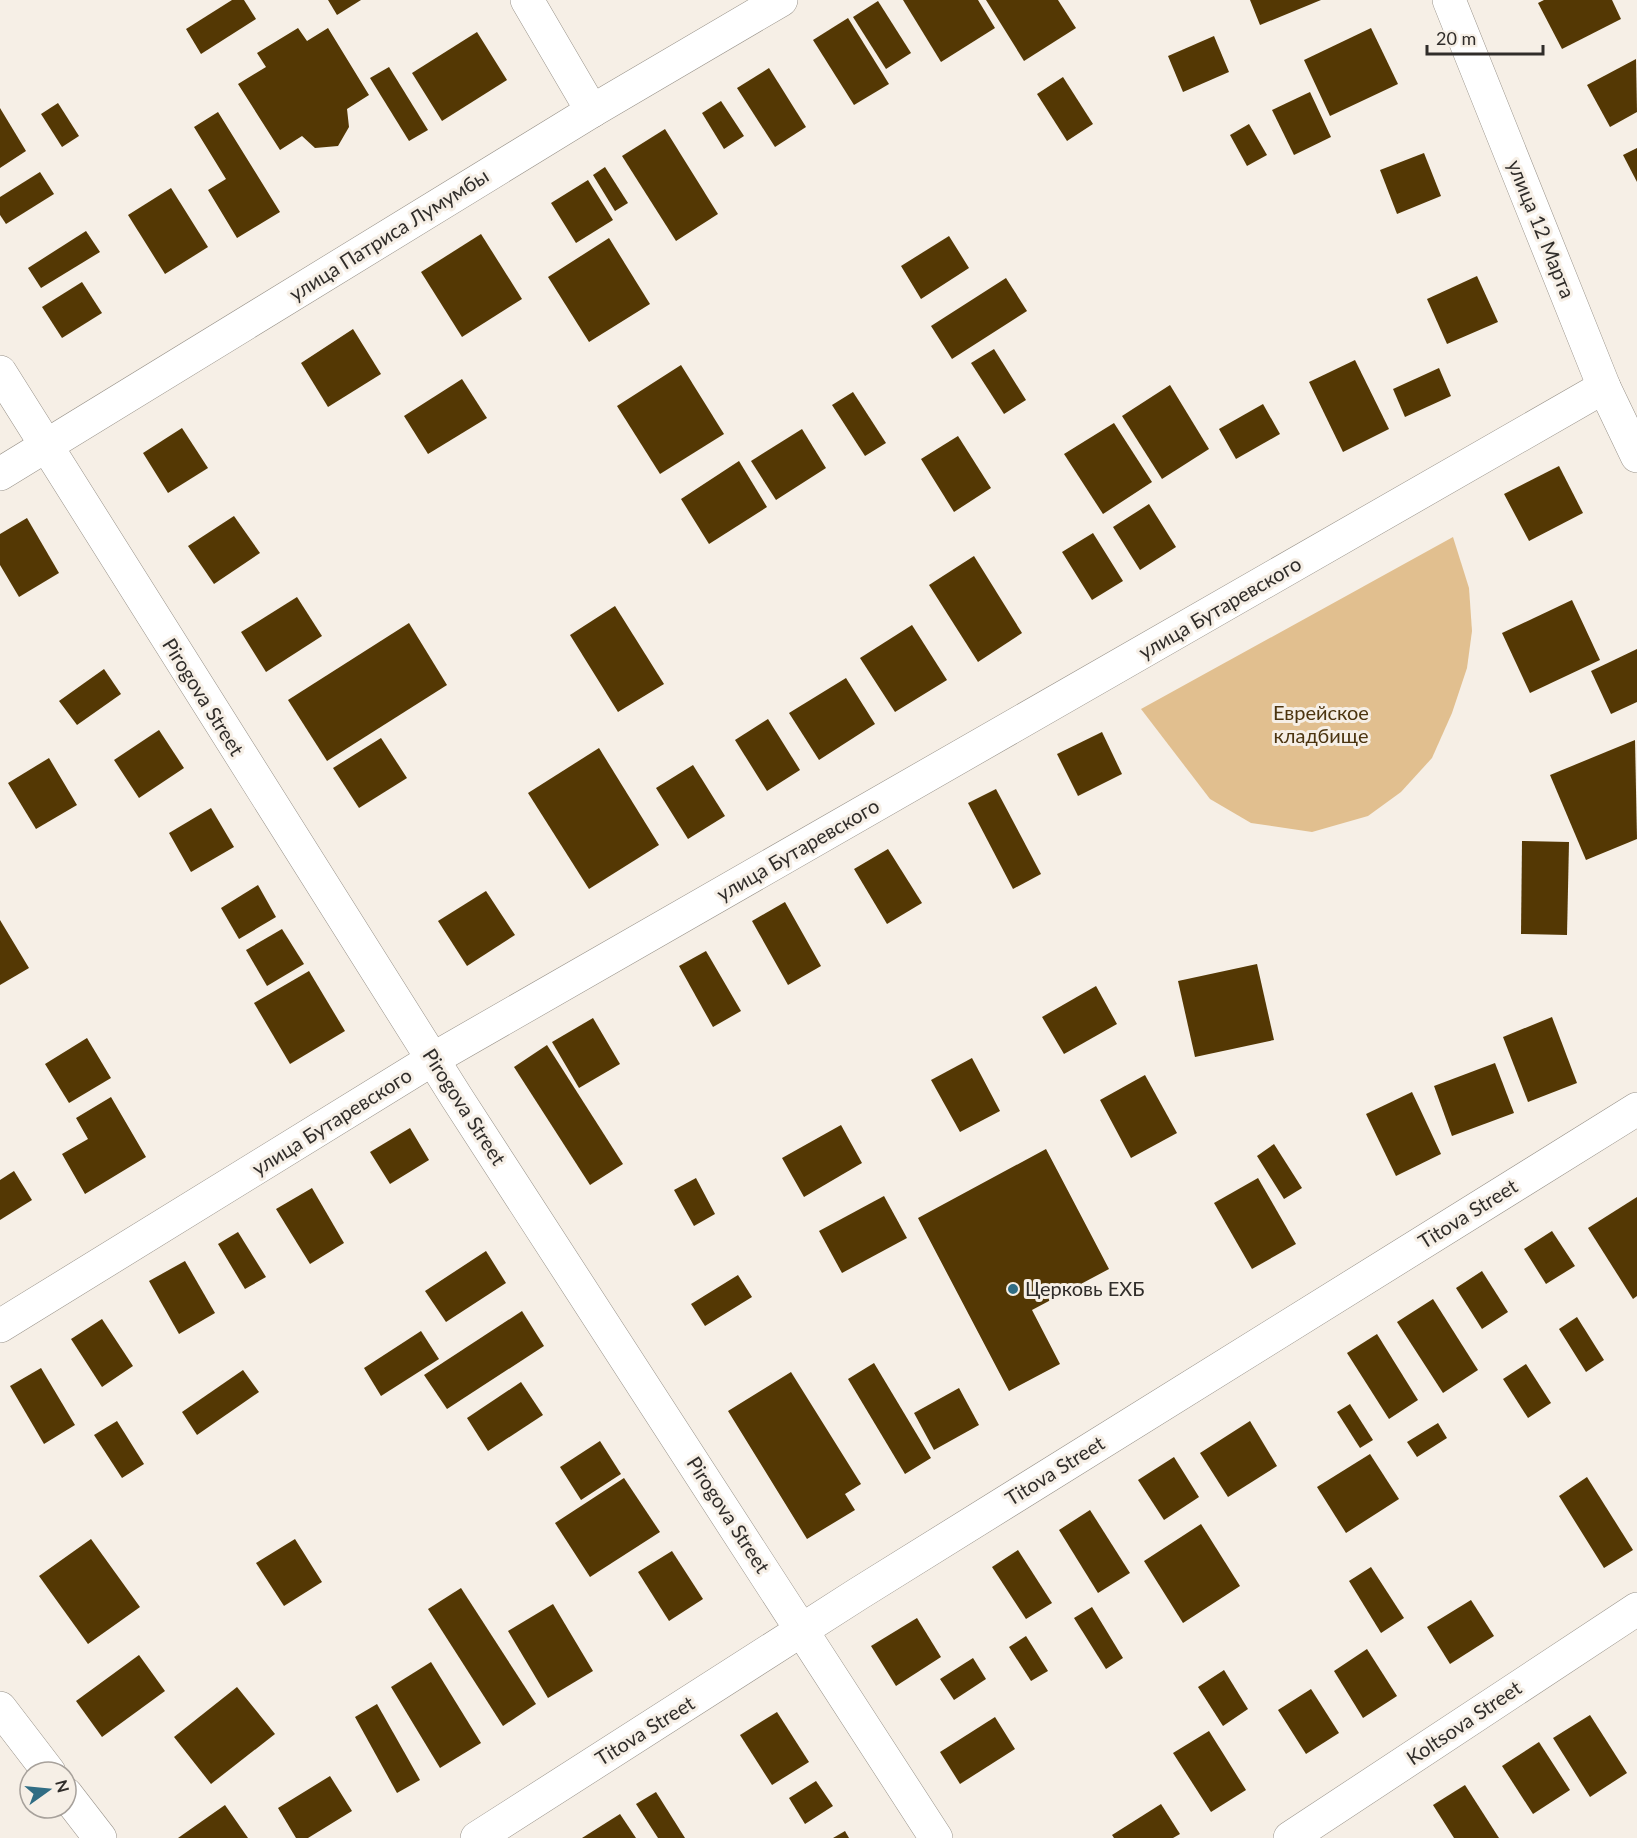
<svg xmlns="http://www.w3.org/2000/svg" width="1637" height="1838" font-family="Lato,sans-serif">
<rect width="100%" height="100%" fill="#f6efe6"/>
<path fill="#e1bf8f" d="M1453,537L1469,588L1472,631L1467,668L1452,713L1432,758L1401,792L1368,816L1312,832L1251,823L1210,799L1141,709Z"/>
<g fill="#543804">
<path d="M232,0H244L256,19L201,54L186,29Z"/>
<path d="M328,0H361L337,15Z"/>
<path d="M903,0H978L995,28L941,62Z"/>
<path d="M986,0H1058L1076,28L1024,61Z"/>
<path d="M1250,0H1321L1260,25Z"/>
<path d="M1544,0H1612L1621,19L1562,49L1538,3Z"/>
<path d="M878,1L911,53L886,69L853,17Z"/>
<path d="M848,18L889,84L854,105L813,40Z"/>
<path d="M298,28L307,41L328,28L369,95L347,109L349,127L338,146L315,148L302,136L280,150L238,84L266,67L257,53Z"/>
<path d="M1371,28L1398,84L1330,116L1304,60Z"/>
<path d="M477,32L507,80L442,121L412,73Z"/>
<path d="M1214,36L1229,72L1183,92L1168,56Z"/>
<path d="M1636,59L1637,112L1610,127L1587,85Z"/>
<path d="M389,67L428,130L409,141L370,78Z"/>
<path d="M769,68L806,127L775,147L737,88Z"/>
<path d="M1063,77L1093,124L1067,141L1037,94Z"/>
<path d="M1310,92L1331,137L1294,155L1272,110Z"/>
<path d="M721,101L744,136L724,149L702,113Z"/>
<path d="M58,103L79,136L62,147L41,114Z"/>
<path d="M0,108L26,151L0,168Z"/>
<path d="M218,112L280,212L237,238L208,190L226,179L194,127Z"/>
<path d="M1249,124L1267,155L1247,166L1230,135Z"/>
<path d="M665,129L718,214L676,241L622,156Z"/>
<path d="M1637,148V182L1623,155Z"/>
<path d="M1424,153L1441,196L1397,214L1380,170Z"/>
<path d="M605,167L628,203L615,211L593,175Z"/>
<path d="M40,172L54,194L6,224L0,215V197Z"/>
<path d="M588,180L613,220L576,243L551,203Z"/>
<path d="M171,188L208,247L165,274L128,215Z"/>
<path d="M86,231L100,252L41,288L28,268Z"/>
<path d="M481,234L522,299L462,337L421,272Z"/>
<path d="M949,236L969,268L921,299L901,266Z"/>
<path d="M609,238L650,304L589,342L548,277Z"/>
<path d="M1477,276L1498,322L1447,344L1427,299Z"/>
<path d="M1006,278L1027,311L952,359L931,326Z"/>
<path d="M82,282L102,313L62,338L42,307Z"/>
<path d="M353,329L381,374L328,407L301,363Z"/>
<path d="M994,349L1026,400L1004,414L971,363Z"/>
<path d="M1355,360L1389,429L1343,452L1309,382Z"/>
<path d="M681,365L724,434L660,474L617,406Z"/>
<path d="M1439,368L1451,396L1405,417L1393,389Z"/>
<path d="M462,379L487,418L428,454L404,416Z"/>
<path d="M1170,385L1209,449L1162,479L1122,416Z"/>
<path d="M853,392L886,443L865,456L832,405Z"/>
<path d="M1263,404L1280,434L1236,459L1219,429Z"/>
<path d="M1114,423L1152,482L1103,514L1064,454Z"/>
<path d="M182,428L208,468L168,493L143,453Z"/>
<path d="M802,429L826,468L776,500L751,461Z"/>
<path d="M958,436L991,488L954,512L921,459Z"/>
<path d="M739,461L767,507L709,544L681,499Z"/>
<path d="M1559,466L1583,513L1529,541L1504,494Z"/>
<path d="M1149,504L1176,547L1140,570L1113,527Z"/>
<path d="M234,516L260,553L214,584L188,546Z"/>
<path d="M27,518L59,573L19,597L0,565V534Z"/>
<path d="M1093,533L1123,581L1092,600L1062,552Z"/>
<path d="M974,556L1022,633L978,662L929,585Z"/>
<path d="M297,597L322,636L266,672L241,632Z"/>
<path d="M1572,600L1600,660L1530,693L1502,633Z"/>
<path d="M615,606L664,684L618,712L570,635Z"/>
<path d="M409,623L447,685L327,761L288,700Z"/>
<path d="M912,625L947,680L895,712L860,658Z"/>
<path d="M1637,649V702L1611,714L1591,671Z"/>
<path d="M104,669L121,694L77,725L59,701Z"/>
<path d="M846,678L875,724L819,760L789,713Z"/>
<path d="M768,719L800,770L767,791L735,740Z"/>
<path d="M159,730L184,768L139,798L114,760Z"/>
<path d="M1102,732L1122,774L1078,796L1057,754Z"/>
<path d="M381,738L407,778L359,808L333,768Z"/>
<path d="M1635,740L1637,839L1586,860L1550,775Z"/>
<path d="M599,748L659,845L589,889L528,793Z"/>
<path d="M49,758L77,805L36,829L8,783Z"/>
<path d="M693,765L725,816L688,839L656,788Z"/>
<path d="M996,789L1041,874L1013,889L968,803Z"/>
<path d="M211,808L234,847L191,872L169,833Z"/>
<path d="M1522,841L1569,842L1567,935L1521,934Z"/>
<path d="M888,849L922,903L887,924L854,869Z"/>
<path d="M258,885L276,917L239,939L221,908Z"/>
<path d="M486,891L515,935L467,966L438,921Z"/>
<path d="M785,902L821,966L788,985L752,921Z"/>
<path d="M0,920L29,968L0,985Z"/>
<path d="M282,929L304,964L267,986L246,950Z"/>
<path d="M706,951L741,1011L713,1027L679,966Z"/>
<path d="M1257,964L1274,1040L1195,1057L1178,981Z"/>
<path d="M309,971L345,1031L290,1064L254,1003Z"/>
<path d="M1096,986L1117,1024L1064,1054L1042,1017Z"/>
<path d="M1552,1017L1577,1083L1528,1102L1503,1037Z"/>
<path d="M593,1018L620,1064L579,1088L552,1042Z"/>
<path d="M87,1038L111,1078L69,1103L45,1064Z"/>
<path d="M547,1045L623,1164L590,1185L514,1067Z"/>
<path d="M972,1058L1000,1111L960,1132L931,1080Z"/>
<path d="M1495,1063L1514,1113L1452,1136L1434,1086Z"/>
<path d="M1145,1075L1177,1133L1131,1158L1100,1100Z"/>
<path d="M1412,1092L1441,1154L1396,1176L1366,1114Z"/>
<path d="M111,1097L146,1157L85,1194L62,1154L88,1139L76,1118Z"/>
<path d="M841,1125L862,1163L804,1197L782,1158Z"/>
<path d="M410,1128L429,1160L390,1184L370,1152Z"/>
<path d="M1274,1144L1302,1188L1284,1199L1257,1156Z"/>
<path d="M1046,1149L1109,1269L1032,1310L1060,1364L1009,1391L918,1218Z"/>
<path d="M14,1171L32,1200L0,1220V1180Z"/>
<path d="M696,1178L715,1214L694,1226L674,1190Z"/>
<path d="M1258,1178L1296,1244L1252,1269L1214,1203Z"/>
<path d="M312,1188L344,1243L310,1264L276,1209Z"/>
<path d="M884,1196L907,1238L842,1273L819,1231Z"/>
<path d="M1637,1197V1296L1633,1299L1588,1228Z"/>
<path d="M1552,1231L1575,1266L1546,1284L1524,1249Z"/>
<path d="M238,1232L266,1277L245,1289L218,1244Z"/>
<path d="M486,1251L506,1283L446,1322L425,1291Z"/>
<path d="M185,1261L215,1313L179,1334L149,1281Z"/>
<path d="M1482,1271L1508,1312L1482,1329L1456,1288Z"/>
<path d="M738,1275L752,1297L705,1326L691,1304Z"/>
<path d="M1433,1299L1478,1370L1443,1393L1397,1322Z"/>
<path d="M522,1311L544,1346L447,1409L424,1375Z"/>
<path d="M1577,1317L1604,1360L1586,1372L1559,1329Z"/>
<path d="M102,1319L133,1366L102,1387L71,1339Z"/>
<path d="M421,1331L439,1359L381,1396L364,1368Z"/>
<path d="M1377,1334L1418,1400L1389,1419L1347,1353Z"/>
<path d="M874,1363L931,1458L905,1474L848,1379Z"/>
<path d="M1526,1364L1551,1403L1528,1418L1503,1379Z"/>
<path d="M41,1368L75,1425L44,1444L10,1386Z"/>
<path d="M243,1370L259,1392L197,1435L182,1412Z"/>
<path d="M791,1372L861,1484L845,1494L855,1510L807,1539L728,1411Z"/>
<path d="M521,1382L543,1415L488,1451L467,1418Z"/>
<path d="M959,1388L979,1425L934,1450L914,1413Z"/>
<path d="M1350,1404L1373,1440L1360,1448L1337,1412Z"/>
<path d="M117,1421L144,1464L122,1478L94,1435Z"/>
<path d="M1250,1421L1277,1466L1228,1497L1200,1453Z"/>
<path d="M1438,1423L1447,1438L1417,1457L1407,1442Z"/>
<path d="M600,1441L621,1474L581,1500L560,1467Z"/>
<path d="M1370,1454L1399,1499L1346,1533L1317,1487Z"/>
<path d="M1174,1457L1199,1497L1164,1520L1138,1480Z"/>
<path d="M1587,1477L1633,1550L1604,1568L1559,1496Z"/>
<path d="M624,1478L660,1532L590,1577L555,1523Z"/>
<path d="M1090,1510L1130,1573L1098,1593L1059,1530Z"/>
<path d="M1201,1524L1240,1586L1183,1623L1144,1561Z"/>
<path d="M91,1539L140,1607L88,1644L39,1576Z"/>
<path d="M295,1539L322,1582L284,1606L256,1563Z"/>
<path d="M1018,1550L1052,1603L1026,1619L992,1567Z"/>
<path d="M672,1551L703,1599L669,1621L638,1572Z"/>
<path d="M1371,1567L1404,1618L1381,1633L1349,1581Z"/>
<path d="M461,1588L536,1704L503,1726L428,1609Z"/>
<path d="M1471,1600L1494,1636L1450,1664L1427,1627Z"/>
<path d="M553,1604L593,1671L548,1698L508,1631Z"/>
<path d="M1092,1607L1123,1658L1106,1669L1074,1618Z"/>
<path d="M917,1618L941,1657L896,1686L871,1646Z"/>
<path d="M1026,1636L1048,1671L1031,1681L1009,1647Z"/>
<path d="M1367,1649L1397,1696L1363,1718L1334,1671Z"/>
<path d="M139,1655L165,1691L102,1737L76,1701Z"/>
<path d="M973,1658L986,1679L954,1700L940,1679Z"/>
<path d="M431,1662L481,1743L440,1768L391,1687Z"/>
<path d="M1224,1670L1248,1709L1223,1726L1198,1687Z"/>
<path d="M237,1687L275,1734L211,1784L174,1737Z"/>
<path d="M1311,1689L1339,1733L1306,1754L1278,1710Z"/>
<path d="M377,1704L420,1780L397,1793L355,1717Z"/>
<path d="M777,1712L809,1762L772,1785L740,1735Z"/>
<path d="M1590,1715L1627,1773L1590,1797L1553,1738Z"/>
<path d="M995,1717L1015,1749L960,1784L940,1752Z"/>
<path d="M1209,1731L1246,1790L1211,1812L1173,1753Z"/>
<path d="M1539,1742L1570,1790L1533,1814L1502,1766Z"/>
<path d="M330,1776L352,1811L308,1838H296L278,1808Z"/>
<path d="M816,1781L833,1806L805,1824L789,1798Z"/>
<path d="M1465,1785L1499,1838H1454L1433,1805Z"/>
<path d="M656,1792L685,1838H658L636,1804Z"/>
<path d="M1161,1804L1180,1834L1173,1838H1114L1112,1835Z"/>
<path d="M225,1805L248,1838H178Z"/>
<path d="M620,1814L636,1838H582Z"/>
<path d="M845,1831L849,1838H833Z"/>
</g>
<g fill="none" stroke-linecap="round" stroke-linejoin="round">
<defs>
<g id="street">
<path d="M527,0L592,111"/>
<path d="M0,474L592,111L781,0"/>
<path d="M0,1326L433,1059L1604,387"/>
<path d="M0,1708L49,1772"/>
<path d="M66,1794L100,1838"/>
<path d="M477,1838L858,1594L1637,1109"/>
<path d="M1290,1838L1637,1609"/>
</g>
<g id="secondary">
<path d="M1449,0L1604,387L1637,456"/>
<path d="M0,372L457,1098L936,1838"/>
</g>
</defs>
<use href="#street" stroke="#99938a" stroke-width="34"/>
<use href="#secondary" stroke="#99938a" stroke-width="34"/>
<use href="#street" stroke="#fff" stroke-width="33"/>
<use href="#secondary" stroke="#fff" stroke-width="33"/>
</g>
<circle fill="#306d84" stroke="#f6efe6" stroke-width="2" cx="1013" cy="1289" r="6"/>
<g text-anchor="middle" stroke-width="6" stroke-linejoin="round" paint-order="stroke">
<g font-size="20" fill="#302d2a" stroke="#f6efe6">
<text transform="translate(1541 229) rotate(68)" y="7">улица 12 Марта</text>
<text transform="translate(389 235) rotate(-32)" y="7">улица Патриса Лумумбы</text>
<text transform="translate(1220 608) rotate(-30)" y="7">улица Бутаревского</text>
<text transform="translate(203 697) rotate(58)" y="7">Pirogova Street</text>
<text transform="translate(798 850) rotate(-30)" y="7">улица Бутаревского</text>
<text transform="translate(464 1107) rotate(57)" y="7">Pirogova Street</text>
<text transform="translate(332 1122) rotate(-32)" y="7">улица Бутаревского</text>
<text transform="translate(1468 1214) rotate(-32)" y="7">Titova Street</text>
<text transform="translate(1055 1471) rotate(-32)" y="7">Titova Street</text>
<text transform="translate(728 1515) rotate(57)" y="7">Pirogova Street</text>
<text transform="translate(1464 1723) rotate(-34)" y="7">Koltsova Street</text>
<text transform="translate(645 1731) rotate(-32)" y="7">Titova Street</text>
</g>
<g font-size="20" fill="#4b340f" stroke="#f6efe6">
<text x="1321" y="720">Еврейское<tspan x="1321" dy="23">кладбище</tspan></text>
</g>
<g font-size="20" fill="#302d2a" stroke="#f6efe6" text-anchor="start">
<text x="1025" y="1296">Церковь ЕХБ</text>
</g>
</g>
<g transform="translate(48 1790) rotate(75)"><circle r="28" fill="#f6efe6" stroke="#a7a19b" stroke-width="1.5"/>
<path d="M0-4.5L10 22L0 15L-10 22Z" fill="#306d84"/>
<text y="-9" font-size="16" font-weight="bold" text-anchor="middle" fill="#302d2a">N</text>
</g>
<path d="M1427 45v9h116v-9" fill="none" stroke="#302d2a" stroke-width="3"/>
<text x="1436" y="45" font-size="18" fill="#302d2a" stroke="#f6efe6" stroke-width="4.5" paint-order="stroke">20 m</text>
</svg>
